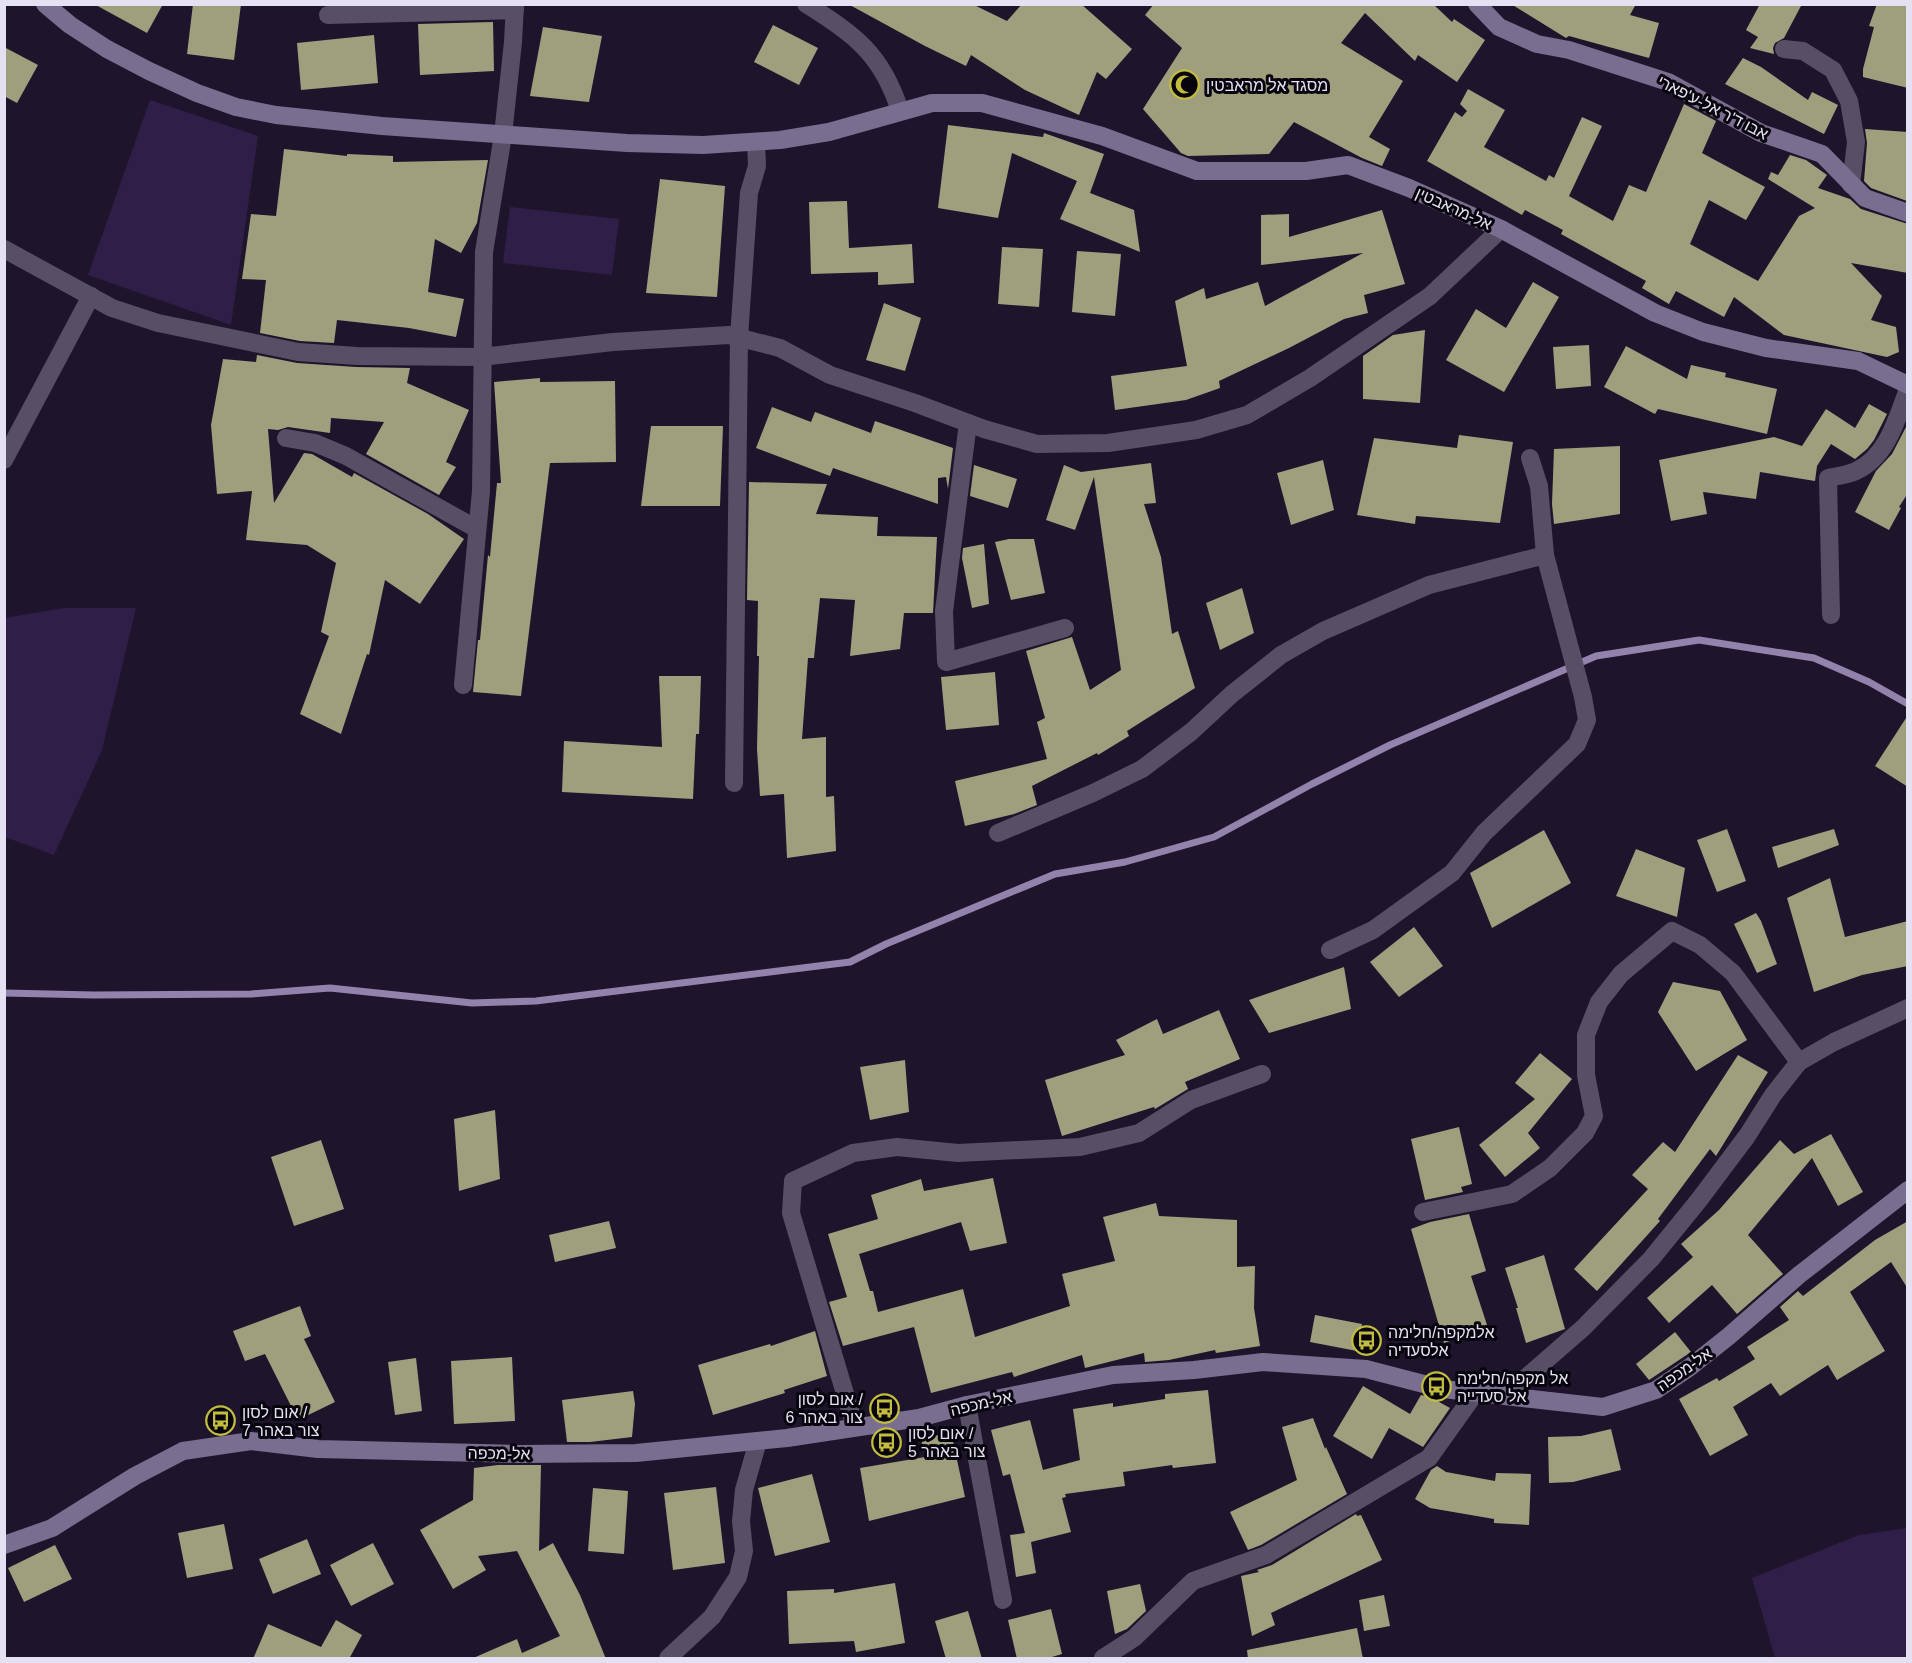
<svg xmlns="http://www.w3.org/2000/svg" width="1912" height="1663" font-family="Helvetica,Heebo,sans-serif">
<rect width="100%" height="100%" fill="#1e152c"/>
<g fill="#2f1e48">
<path d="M150,100L258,136L231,325L88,275Z"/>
<path d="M510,207L619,219L612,275L503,263Z"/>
<path d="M64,608H136L102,750L54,855L5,837L4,618Z"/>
<path d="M1907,1528V1658H1775L1752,1578L1859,1535Z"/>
</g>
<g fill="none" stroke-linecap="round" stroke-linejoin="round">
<path stroke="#9183ab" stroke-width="7" d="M4,993L94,995L251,994L330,988L472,1003L536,1001L850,962L886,944L1055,874L1125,862L1214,837L1312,784L1390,745L1596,656L1699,640L1814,658L1869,682L1908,704"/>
</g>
<g fill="#9f9f7e">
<path d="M94,4H163L147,33Z"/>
<path d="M193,4H241L234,60L187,54Z"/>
<path d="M848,4H972L1007,21L1022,4H1081L1132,49L1106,79L1097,72L1079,115L1025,90L971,55L966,66L925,46Z"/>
<path d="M1154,4H1433L1452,22L1454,19L1485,40L1457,82L1418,55L1415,61L1365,13L1341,43L1403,81L1369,137L1390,149L1382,166L1362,158L1294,122L1269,154L1188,156L1181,153L1143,109L1182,48L1145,15Z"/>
<path d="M1511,4H1636L1630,15L1659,23L1649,58L1569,36L1566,38Z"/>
<path d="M1760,4H1802L1784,38L1775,43L1773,48L1774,54L1750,48L1758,37L1746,30Z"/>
<path d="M1877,4H1908V88L1863,77V69L1874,27L1869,26Z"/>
<path d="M493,22L494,71L420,75L418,24Z"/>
<path d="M773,25L818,48L799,85L754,62Z"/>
<path d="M543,27L602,36L589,102L530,96Z"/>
<path d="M374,35L378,83L301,90L297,43Z"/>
<path d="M4,47L38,65L17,103L4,96Z"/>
<path d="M1743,58L1761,67L1808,100L1812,92L1838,105L1824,134L1725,84Z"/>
<path d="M1468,89L1505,110L1484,147L1546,181L1549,175L1554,178L1582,117L1602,126L1569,196L1613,221L1629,185L1646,192L1684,104L1716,121L1702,153L1765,187L1746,220L1709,200L1690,244L1758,281L1799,216L1815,208L1768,179L1771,172L1778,175L1790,155L1806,160L1827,175L1818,188L1850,199L1861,209L1908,224V273L1851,263L1882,296L1871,320L1896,327L1899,352L1887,357L1784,335L1734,297L1724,317L1676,291L1669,304L1642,288L1646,281L1561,234L1563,230L1525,210L1522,215L1427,161L1455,112L1462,117L1467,111L1460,104Z"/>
<path d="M948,125L1043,137L1044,133L1104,154L1090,193L1134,210L1140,252L1060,219L1077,181L1012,153L998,218L938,208Z"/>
<path d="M1865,129L1908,132L1907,201L1871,188L1864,181L1867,143Z"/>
<path d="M284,149L347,156V154L393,156V162L488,160L477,223L461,253L435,239L428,292L464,299L456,337L409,328L337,320L334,343L300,341L260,333L266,280L242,279L251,214L276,216Z"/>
<path d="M660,179L725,186L717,297L646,293Z"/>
<path d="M847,201L849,248L912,244L914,283L878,285V272L811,274L809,202Z"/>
<path d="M1382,210L1405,284L1364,295L1368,313L1344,319L1289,348L1219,381L1220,388L1186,400L1115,410L1111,376L1187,366L1175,301L1204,288L1206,299L1258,282L1265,306L1363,253L1261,265V215L1289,214V237Z"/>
<path d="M1002,247L1043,249L1039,307L998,304Z"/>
<path d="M1077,251L1121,254L1115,316L1072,312Z"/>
<path d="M1533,282L1559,297L1504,392L1446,360L1476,309L1506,328Z"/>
<path d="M884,303L921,318L905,371L866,360Z"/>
<path d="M1425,330L1420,403L1363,399V356L1393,335Z"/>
<path d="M1589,345L1591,386L1556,389L1553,347Z"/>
<path d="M1626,346L1687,379L1691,365L1726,373L1725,377L1777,389L1767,434L1658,409L1655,414L1604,387Z"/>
<path d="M257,355L297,363L356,367L410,368L407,383L469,410L446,462L456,467L439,495L366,454L384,422L331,418L330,433L288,427L278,430L268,429L274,503L304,453L312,454L352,477L354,473L428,514L464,539L420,604L385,580L369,655L367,654L341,734L300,714L329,636L321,632L336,563L307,545L246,540L252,491L217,494L211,425L223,359L256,362Z"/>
<path d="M540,378V382L615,381L616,462L550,463L521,696L473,692L478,640H480L488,555L490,557L497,483H501L494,382Z"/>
<path d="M1869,404L1887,414L1874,440L1867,449L1855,459L1831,444L1817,466L1815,481L1760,472L1756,499L1703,492L1707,514L1671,521L1659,460L1774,437L1802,446L1826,409L1855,428Z"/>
<path d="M772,407L811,422L815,412L871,433L875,421L953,448L948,489L946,477L938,478V504L833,468L830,476L756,448Z"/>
<path d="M651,426H723L720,506H641Z"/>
<path d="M1906,427L1908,493L1899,507L1901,508L1889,530L1855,512L1876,471L1892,454Z"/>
<path d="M1459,435L1513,442L1500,523L1416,516L1415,524L1357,515L1374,438L1457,448Z"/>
<path d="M1620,446V514L1554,524L1552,504L1554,449Z"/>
<path d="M1323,460L1334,510L1291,525L1277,473Z"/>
<path d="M1151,463L1156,503L1144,504L1161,557L1172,634L1178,631L1195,688L1127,731L1129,736L1098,755L1097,753L1032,786L1037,805L1014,814L965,826L955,781L1047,759L1037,722L1045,718L1026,651L1072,637L1090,690L1121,670L1094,477L1075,530L1046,520L1064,465L1081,472Z"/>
<path d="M974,465L1017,479L1008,508L970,496Z"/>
<path d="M749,482L827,484L816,514L878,517L877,536L937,537L933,613H904L900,649L850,656L855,600L820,598L814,658H808L802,739L826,737V797L834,796L836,851L787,858L784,794L760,796L757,749L759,656H757L758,601L747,600Z"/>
<path d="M1009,539H1034L1045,593L1011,600L995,542Z"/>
<path d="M984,544L989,604L972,608L962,558L963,548Z"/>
<path d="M1242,588L1254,633L1220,650L1206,603Z"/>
<path d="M995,672L999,725L946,730L941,677Z"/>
<path d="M659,676H701L699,734H696L693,799L562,792L564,741L662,747Z"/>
<path d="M1908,715V787L1875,766Z"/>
<path d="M1727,829L1746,881L1717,892L1697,840Z"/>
<path d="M1834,829L1839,845L1778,868L1772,847Z"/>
<path d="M1544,830L1571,883L1492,928L1470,873Z"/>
<path d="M1636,849L1685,868L1677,917L1616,896Z"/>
<path d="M1830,878L1845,937L1908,921V966L1862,975L1814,992L1787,898Z"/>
<path d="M1756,913L1761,921L1777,964L1757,973L1734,924Z"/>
<path d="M1414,927L1443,966L1399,997L1370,962Z"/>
<path d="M1344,967L1351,1009L1269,1033L1249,1000Z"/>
<path d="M1673,982L1720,991L1747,1040L1696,1071L1658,1012Z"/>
<path d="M1219,1010L1240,1059L1185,1082L1188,1089L1155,1109L1154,1107L1062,1136L1045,1080L1125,1055L1116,1040L1157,1019L1163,1034Z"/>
<path d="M1540,1053L1572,1079L1528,1133L1540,1148L1505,1177L1479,1145L1535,1099L1515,1083Z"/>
<path d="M1738,1055L1768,1072L1716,1156L1710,1149L1658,1219L1660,1221L1597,1291L1574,1269L1648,1189L1632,1175L1663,1142L1675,1152Z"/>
<path d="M905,1060L909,1112L870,1120L860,1067Z"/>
<path d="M495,1110L500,1179L459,1191L454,1119Z"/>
<path d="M1459,1127L1472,1184L1461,1187L1463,1192L1425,1200L1411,1139Z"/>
<path d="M1831,1134L1863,1192L1838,1206L1812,1158L1748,1235L1783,1274L1737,1314L1712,1285L1669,1323L1647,1298L1693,1257L1681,1244L1719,1210L1780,1140L1794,1154Z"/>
<path d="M321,1140L344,1209L294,1226L271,1157Z"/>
<path d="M993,1178L1007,1243L970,1251L961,1222L859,1254L870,1291H873L878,1312L963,1289L975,1337L1070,1306L1062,1274L1115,1261L1103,1217L1156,1203L1159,1216L1237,1220V1267L1255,1266L1254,1308L1260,1346L1216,1353L1215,1350L1169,1360L1145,1362L1144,1353L1085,1368L1082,1355L1014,1377L1012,1372L931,1393L914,1327L843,1346L829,1302L847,1297L828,1234L878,1219L871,1195L921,1179L924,1191Z"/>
<path d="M1469,1214L1486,1271L1471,1276L1488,1328L1444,1343L1411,1229L1430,1222Z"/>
<path d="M609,1221L616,1248L555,1262L549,1235Z"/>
<path d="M1908,1221V1289L1891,1262L1850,1292L1885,1351L1837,1380L1828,1365L1780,1396L1771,1383L1733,1407L1748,1435L1710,1456L1679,1399L1717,1378L1719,1381L1755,1359L1747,1347L1789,1320L1780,1307L1798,1291L1803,1296L1875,1240Z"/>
<path d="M1544,1255L1565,1329L1526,1343L1516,1308H1518L1505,1268Z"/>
<path d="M300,1306L311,1336L304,1339L335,1402L298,1420L265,1354L245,1361L233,1331Z"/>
<path d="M1315,1315L1362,1324L1357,1351L1310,1342Z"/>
<path d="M815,1331L827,1376L784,1390L785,1393L713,1415L698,1365L770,1344L771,1346Z"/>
<path d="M1675,1332L1691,1352L1649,1380L1636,1364Z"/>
<path d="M512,1357L515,1421L454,1424L451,1361Z"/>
<path d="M416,1358L422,1411L395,1415L388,1362Z"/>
<path d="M1363,1386L1410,1414L1421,1395L1430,1397L1450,1408L1423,1447L1389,1428L1372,1459L1333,1436Z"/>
<path d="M1208,1390L1216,1463L1173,1468L1172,1465L1123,1472L1125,1486L1065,1494L1066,1497L1062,1498L1071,1532L1031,1542L1036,1573L1016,1577L1010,1535L1025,1533L1010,1474L1003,1476L991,1430L1030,1420L1043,1470L1080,1460L1073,1409L1113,1403V1407L1165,1399V1394Z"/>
<path d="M633,1391L635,1404L632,1437L590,1442H567L562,1400Z"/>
<path d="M1313,1418L1325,1449L1326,1447L1347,1494L1261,1545L1248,1550L1230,1512L1297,1480L1282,1427Z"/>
<path d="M1611,1429L1621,1470L1573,1482L1549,1483L1548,1437L1581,1436Z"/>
<path d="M951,1432L965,1497L869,1521L860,1468L925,1457L921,1439Z"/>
<path d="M498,1465H541L539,1551L553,1543L580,1595L606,1659H471L517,1639L522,1653L560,1636L517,1551L478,1556L486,1570L453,1589L420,1530L473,1500L474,1468Z"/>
<path d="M1437,1466L1446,1472L1495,1481L1496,1473L1531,1474L1529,1525L1494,1523V1519L1430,1508L1415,1499L1431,1470Z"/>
<path d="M812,1474L830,1542L775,1556L758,1488Z"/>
<path d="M716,1487L725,1563L673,1570L664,1493Z"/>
<path d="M593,1488L628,1491L624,1554L588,1551Z"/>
<path d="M1356,1514L1357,1516L1361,1515L1382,1560L1271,1613L1275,1625L1252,1636L1241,1576L1259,1572L1257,1570L1272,1565Z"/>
<path d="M224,1524L233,1569L187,1578L178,1533Z"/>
<path d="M307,1539L321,1574L273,1594L259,1559Z"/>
<path d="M373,1543L394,1584L351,1606L330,1565Z"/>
<path d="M55,1545L72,1579L24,1602L8,1568Z"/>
<path d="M895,1583L905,1643L856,1652L854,1641L789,1644L787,1591L834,1589V1593Z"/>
<path d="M1140,1584L1146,1611L1127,1629L1115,1634L1107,1591Z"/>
<path d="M1384,1595L1390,1626L1364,1631L1359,1600Z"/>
<path d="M1051,1609L1062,1654L1045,1659H1017L1008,1620Z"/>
<path d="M968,1611L982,1659H946L935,1621Z"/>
<path d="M336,1620L362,1635L349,1659H253L268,1624L321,1647Z"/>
<path d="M1357,1628L1363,1659H1248L1247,1650Z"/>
</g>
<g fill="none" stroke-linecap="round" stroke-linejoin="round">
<g stroke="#574f65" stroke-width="18">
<path d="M806,4C855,35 882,54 900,111"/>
<path d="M328,15L515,10"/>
<path d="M1784,49L1803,51L1833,70L1849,101L1856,142L1851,185"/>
<path d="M4,249L112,308L158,323L298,352L357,356L481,357L613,342L729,335L780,348L830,375L915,403L984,429L1037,444L1108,443L1196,430L1247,415L1310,378L1430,296L1501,229"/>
<path d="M968,423L944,611L946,662L1065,628"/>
<path d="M286,438L315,443L346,456L477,529"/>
<path d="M4,460L91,296"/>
<path d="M1831,615L1828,478C1837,476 1847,475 1856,471C1887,457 1897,419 1908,389"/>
<path d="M463,685L481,491L484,252L503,135L513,42L515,4"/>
<path d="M734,783L739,337L749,193L757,166L756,142"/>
<path d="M998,833L1093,793L1142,769L1191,732L1232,694L1281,655L1323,631L1429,585L1545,555"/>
<path d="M1330,950L1373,930L1452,873L1484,833L1577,744L1587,720L1583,697L1545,555L1539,486L1530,458"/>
<path d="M1423,1212L1512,1194L1550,1168L1585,1133L1594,1116L1586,1075V1035L1599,1002L1621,974L1672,931L1700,945L1733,973L1799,1062"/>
<path d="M1506,1395L1583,1328L1651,1259L1699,1200L1747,1136L1773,1095L1799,1062L1834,1042L1908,1008"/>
<path d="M967,1405L1003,1600"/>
<path d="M855,1427L791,1213L793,1181L853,1153L897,1147L958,1153L1080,1147L1139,1133L1191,1100L1262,1074"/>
<path d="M668,1658L712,1617L738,1577L744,1551L741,1521L744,1490L758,1441"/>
<path d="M1103,1658L1134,1638L1193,1581L1266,1555L1429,1458L1476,1392"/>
</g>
<g stroke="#796d90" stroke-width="18">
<path d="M45,4L70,25L107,49L149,71L197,93L236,107L276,115L382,126L627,143L703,145L780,140L829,132L932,103H982L1102,136L1197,171H1306L1348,165L1409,188L1501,229L1655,313L1703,332L1766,348L1858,361L1908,385"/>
<path d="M1477,4L1499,27L1537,44L1569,50L1668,82L1761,133L1822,154L1865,198L1908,213"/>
<path d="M4,1545L52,1528L135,1476L183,1451L251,1441L318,1449L521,1454L636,1453L787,1438L919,1418L967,1405L1113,1375L1194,1370L1263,1362L1366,1369L1443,1389L1603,1407L1656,1390L1690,1367L1729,1336L1799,1275L1908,1190"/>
</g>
</g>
<defs>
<symbol id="mosque-ring" viewBox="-11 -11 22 22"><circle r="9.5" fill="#07040d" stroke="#c2bd3f" stroke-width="1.5"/><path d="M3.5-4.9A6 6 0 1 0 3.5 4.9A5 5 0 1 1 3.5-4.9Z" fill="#c2bd3f"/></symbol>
<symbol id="bus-ring" viewBox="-11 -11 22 22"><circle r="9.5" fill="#07040d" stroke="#c2bd3f" stroke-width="1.5"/><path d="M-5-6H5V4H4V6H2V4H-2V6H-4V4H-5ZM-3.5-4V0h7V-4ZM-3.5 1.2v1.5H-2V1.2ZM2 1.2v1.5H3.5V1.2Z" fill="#c2bd3f"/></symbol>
</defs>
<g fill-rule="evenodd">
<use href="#mosque-ring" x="1168" y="68" width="33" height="33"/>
<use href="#bus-ring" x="1350" y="1324" width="33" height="33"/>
<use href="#bus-ring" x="1420" y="1370" width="33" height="33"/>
<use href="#bus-ring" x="868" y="1392" width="33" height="33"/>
<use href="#bus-ring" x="204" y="1404" width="33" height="33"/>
<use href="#bus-ring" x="870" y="1426" width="33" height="33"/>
</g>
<g text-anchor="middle" stroke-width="6" stroke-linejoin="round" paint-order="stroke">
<g font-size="16" fill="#e6e1f2" stroke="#07040d" text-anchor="start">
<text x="1206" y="91">מסגד אל מראבטין</text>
<text x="1388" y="1338">אלמקפה/חלימה<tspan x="1388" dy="18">אלסעדיה</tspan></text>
<text x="1457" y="1384">אל מקפה/חלימה<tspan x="1457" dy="18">אל סעדייה</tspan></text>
<text x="863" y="1405" text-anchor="end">אום לסון /<tspan x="863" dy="18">צור באהר 6</tspan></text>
<text x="242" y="1418">אום לסון /<tspan x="242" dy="18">צור באהר 7</tspan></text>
<text x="908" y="1439">אום לסון /<tspan x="908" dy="18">צור באהר 5</tspan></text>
</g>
<g font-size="16" fill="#e6e1f2" stroke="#07040d">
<text transform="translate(1713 107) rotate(27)" y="6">אבו ד'ר אל-ע'פארי</text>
<text transform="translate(1454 208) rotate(24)" y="6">אל-מראבטין</text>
<text transform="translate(1684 1369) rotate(-35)" y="6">אל-מכפה</text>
<text transform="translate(981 1403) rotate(-13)" y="6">אל-מכפה</text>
<text transform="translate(499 1453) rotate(1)" y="6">אל-מכפה</text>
</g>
</g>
<rect width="1912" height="1663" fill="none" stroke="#e6e1f2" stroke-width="12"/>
</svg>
